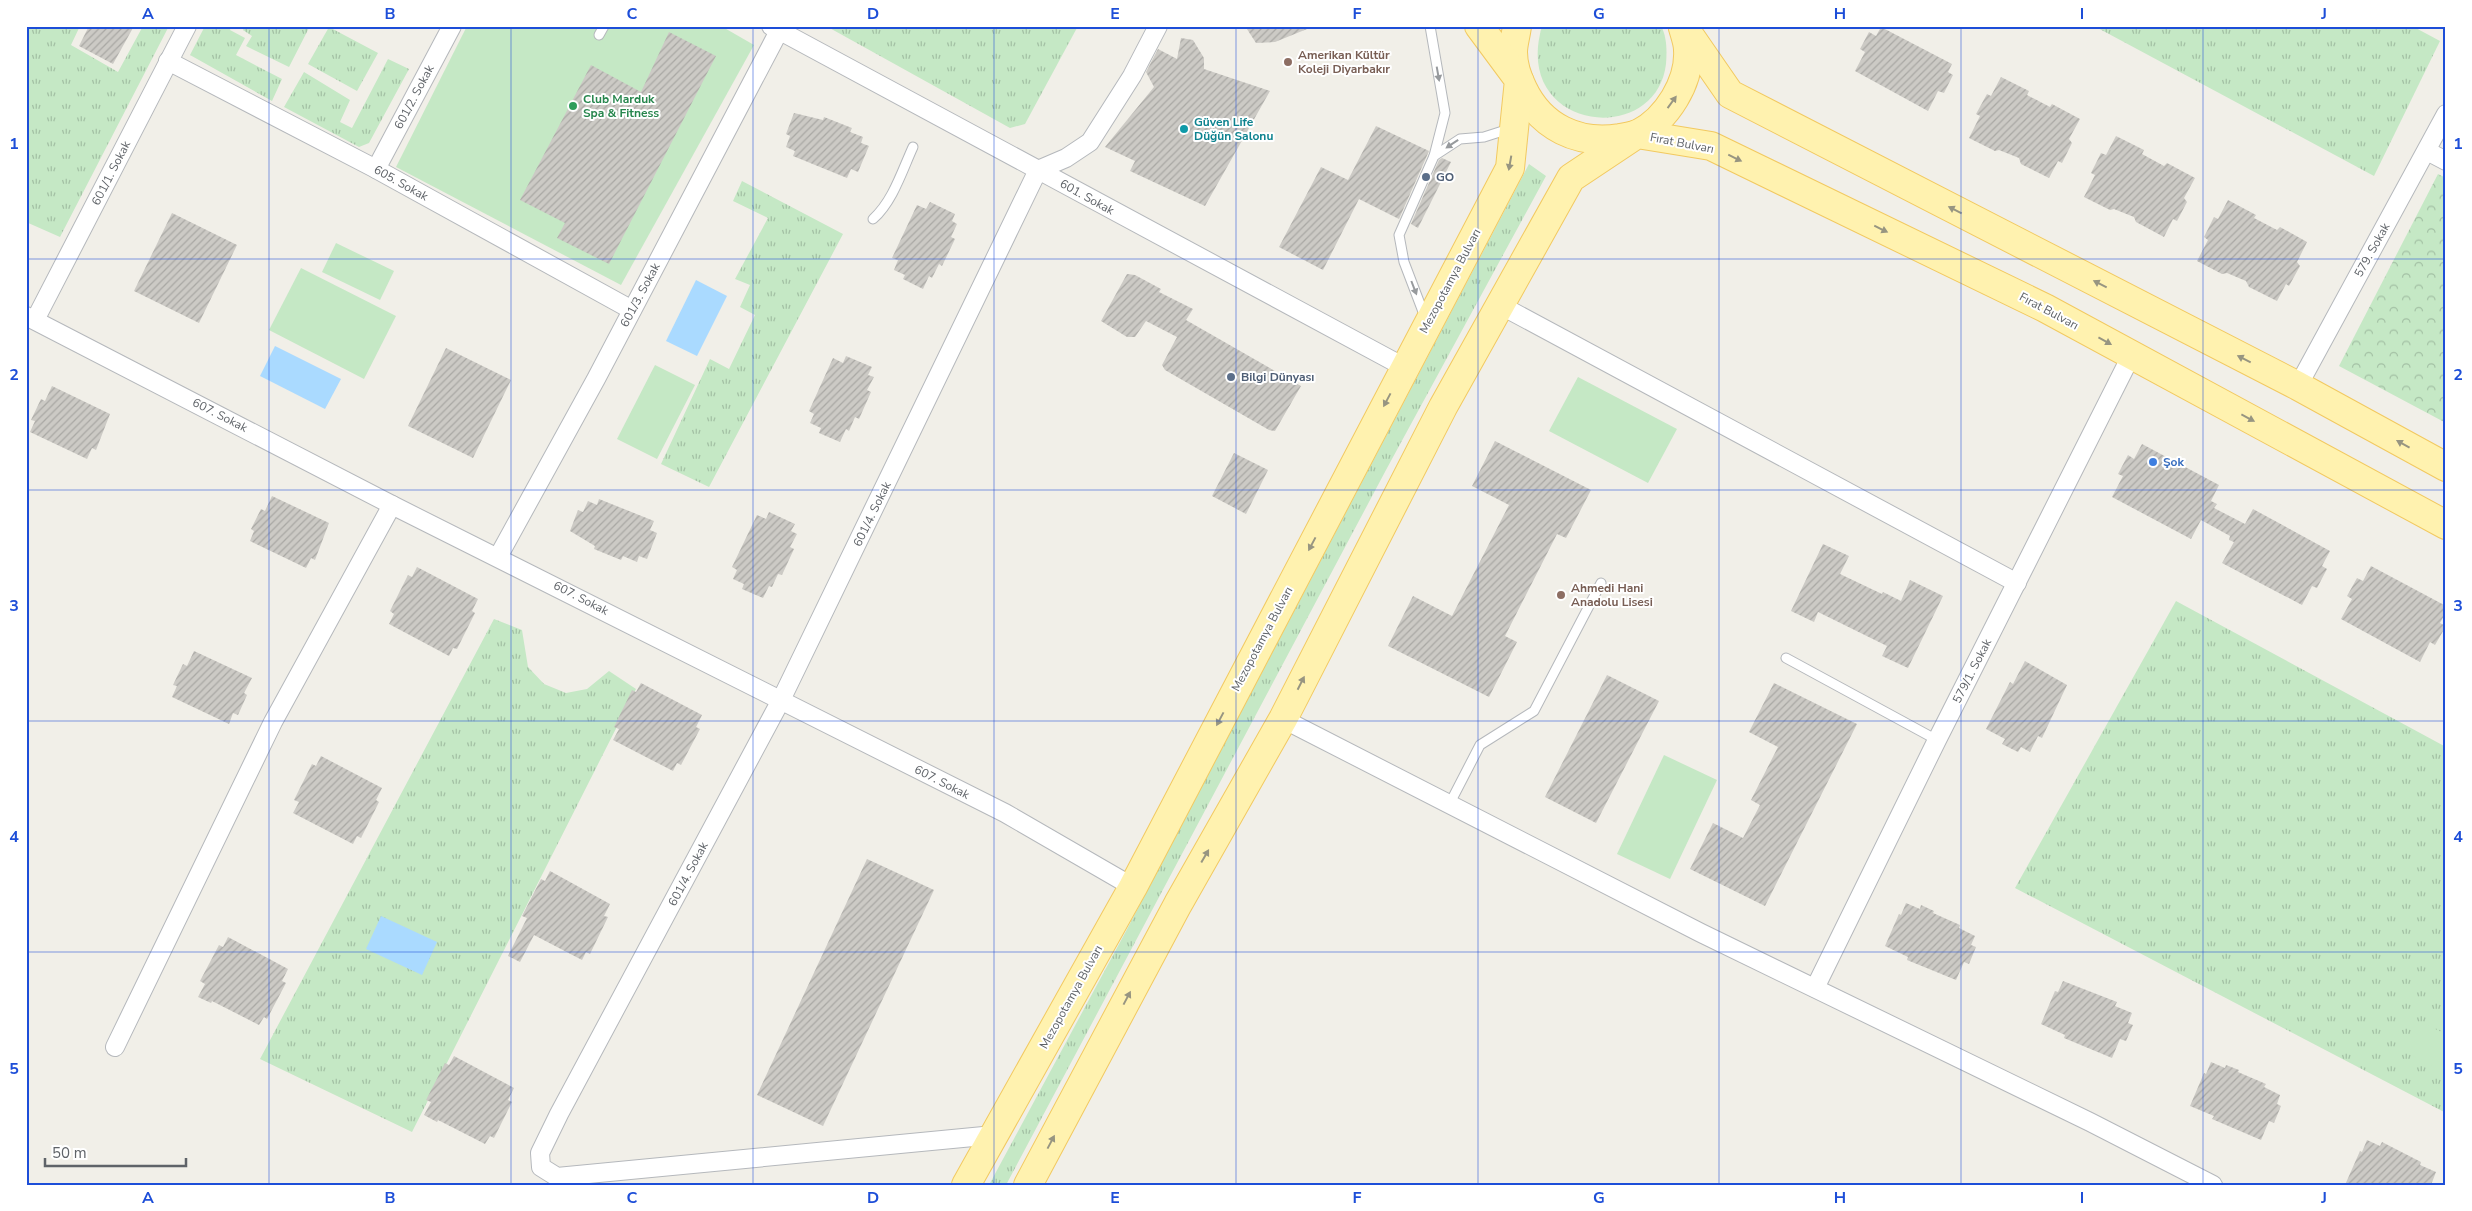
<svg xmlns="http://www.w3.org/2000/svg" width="2472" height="1211" font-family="'Nunito Sans',sans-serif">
<defs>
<pattern id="grass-tufts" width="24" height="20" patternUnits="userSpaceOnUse" patternTransform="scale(1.25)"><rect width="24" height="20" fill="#c5e8c5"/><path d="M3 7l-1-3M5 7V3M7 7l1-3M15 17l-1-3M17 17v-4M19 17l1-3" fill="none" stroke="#a3c0a4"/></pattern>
<pattern id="park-crowns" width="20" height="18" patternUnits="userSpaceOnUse" patternTransform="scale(1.25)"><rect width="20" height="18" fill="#c5e8c5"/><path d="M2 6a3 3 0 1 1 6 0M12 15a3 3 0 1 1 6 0" fill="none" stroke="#a3c0a4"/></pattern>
<pattern id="building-hatch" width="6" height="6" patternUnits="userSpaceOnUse" patternTransform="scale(1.25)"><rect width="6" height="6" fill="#cccac5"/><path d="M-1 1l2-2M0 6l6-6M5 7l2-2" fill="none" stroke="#a9a8a4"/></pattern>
</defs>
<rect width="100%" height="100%" fill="#f1efe8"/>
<g fill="url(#grass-tufts)">
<path d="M26,26H80L71,45L118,72L143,26H169L60,237L26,222Z"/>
<path d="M205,26H231L230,30L245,38L236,55L282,79L272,101L190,55Z"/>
<path d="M245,26H310L289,67L246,46L252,36L243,30Z"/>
<path d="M826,26H1078L1025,124L1010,128Z"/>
<path d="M1542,26H1661C1667,37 1667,51 1666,64C1656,148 1511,132 1542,26Z"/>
<path d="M2094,26H2412L2440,41L2374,176Z"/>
<path d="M329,27L378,53L357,91L308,64Z"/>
<path d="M388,59L409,69L369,143L359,147L284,107L304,72L350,100L340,122L352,128Z"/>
<path d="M1529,164L1546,176L1386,470L1006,1185H989L1125,933Z"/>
<path d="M742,181L843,234L709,487L661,464L710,359L729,369L755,315L740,307L750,285L735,279L768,218L733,201Z"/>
<path d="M2176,601L2446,747V1113L2015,888Z"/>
<path d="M494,619L522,630L528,667L544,684L566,693L587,689L609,671L636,689L412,1132L260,1059Z"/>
</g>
<path fill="url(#park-crowns)" d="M2438,174L2446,178V423L2339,366Z"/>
<g fill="#c5e8c5">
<path d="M467,26H721L754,45L621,285L396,167Z"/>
<path d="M910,26H934L929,36Z"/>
<path d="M336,243L394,271L380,300L322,272Z"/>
<path d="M301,268L396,316L364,379L269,330Z"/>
<path d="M655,365L695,385L657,459L617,439Z"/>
<path d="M1578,377L1677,429L1648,483L1549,431Z"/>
<path d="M1664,755L1717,780L1670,879L1617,854Z"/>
<path d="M2422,1023L2446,1034V1072L2407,1053Z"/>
</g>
<g fill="#aadaff">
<path d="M696,280L727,296L697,356L666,341Z"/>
<path d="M275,346L341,379L325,409L260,376Z"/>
<path d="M381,916L437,942L422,975L366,949Z"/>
</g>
<g fill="url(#building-hatch)">
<path d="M89,26H134L113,64L79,46Z"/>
<path d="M1245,26H1312V27L1275,42L1256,43Z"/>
<path d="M1881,27L1952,64L1948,72L1953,75L1944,93L1938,91L1928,111L1855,71L1865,52L1860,49L1869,32L1876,36Z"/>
<path d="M669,32L716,56L609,264L557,238L565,223L520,200L591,65L641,92Z"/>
<path d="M1181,38L1193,40L1204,58V69L1270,91L1205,206L1130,171L1135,161L1105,147L1154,87L1146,72L1158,49L1177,59Z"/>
<path d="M2001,77L2029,91L2027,95L2050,107L2052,104L2080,119L2069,139L2072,143L2062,163L2058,161L2049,178L2021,164L2019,158L1999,150L1995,151L1969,138L1980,116L1976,114L1987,94L1991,96Z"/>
<path d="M794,113L823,120L824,117L852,128L850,132L863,137L861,143L869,146L858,172L851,169L847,178L793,156L795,151L786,147L790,136L786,134Z"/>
<path d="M1376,126L1429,151L1399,219L1359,199L1323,270L1279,247L1321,167L1348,180Z"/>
<path d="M2116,136L2144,150L2142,154L2164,166L2167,163L2195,178L2184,198L2187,202L2177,221L2173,219L2164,237L2136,222L2134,217L2114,209L2110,210L2084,197L2095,175L2091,173L2101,153L2106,155Z"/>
<path d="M1442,158L1451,162L1418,228L1411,224L1439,160Z"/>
<path d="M2228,200L2256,215L2254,218L2277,230L2280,227L2307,242L2297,262L2300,266L2289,286L2286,284L2277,301L2249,287L2246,281L2227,273L2222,274L2197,261L2208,240L2204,237L2214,217L2218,219Z"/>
<path d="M930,202L955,214L952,221L957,224L951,237L955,239L942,266L939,264L932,278L929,276L923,289L903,279L905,275L894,270L898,260L892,258L917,205L926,209Z"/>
<path d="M172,213L237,245L199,323L134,291Z"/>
<path d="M1127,274L1135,275L1161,289L1159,292L1193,309L1186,320L1301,386L1275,431L1269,430L1165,370L1162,365L1177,337L1146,321L1135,337H1127L1101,321Z"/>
<path d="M446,348L511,380L473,458L408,426Z"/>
<path d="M846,356L872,367L868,375L874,377L867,390L871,392L859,419L855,417L849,431L846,429L840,442L819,433L821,428L810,423L814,414L809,411L833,358L843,363Z"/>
<path d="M52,386L110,414L96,450L92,448L87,459L30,432L35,421L31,420L41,399L45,401Z"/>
<path d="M1495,441L1591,490L1566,538L1557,534L1505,636L1517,642L1489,697L1388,646L1413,596L1452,616L1509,505L1472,486Z"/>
<path d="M2142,444L2219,485L2211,501L2217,504L2214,508L2245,524L2253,509L2330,551L2322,566L2327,569L2317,588L2312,586L2302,605L2222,563L2234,542L2229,540L2230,536L2201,520L2191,539L2112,497L2123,476L2118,474L2128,455L2134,459Z"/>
<path d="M1234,453L1268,470L1246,514L1212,496Z"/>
<path d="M272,496L329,523L315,560L311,558L306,568L250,541L254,531L251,529L261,509L265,511Z"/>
<path d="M599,499L654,521L650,530L657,533L647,559L639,556L637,562L623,556L621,560L594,549L595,546L570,531L578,510L583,512L588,501L597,505Z"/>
<path d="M769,512L795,524L791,531L797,534L790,547L794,549L782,575L778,574L772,587L769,586L763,598L742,589L744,584L733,579L737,570L732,567L757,515L766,519Z"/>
<path d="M1823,544L1849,556L1840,574L1882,594L1883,592L1901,601L1910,580L1943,596L1908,668L1882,656L1887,646L1818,612L1814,622L1791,611Z"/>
<path d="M2371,566L2446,606V612L2440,623L2446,626L2435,645L2430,642L2420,662L2341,619L2352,599L2347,596L2357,578L2363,581Z"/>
<path d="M417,567L478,599L472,611L475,613L457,649L453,648L449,656L389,624L394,614L390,611L408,575L412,577Z"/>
<path d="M194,651L252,678L244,693L247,695L238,715L233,713L229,724L172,697L177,686L173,685L183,664L187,666Z"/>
<path d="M2025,661L2067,685L2042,738L2038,736L2030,752L2021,747L2018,752L2002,744L2005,739L1986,729L2010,682L2013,684Z"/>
<path d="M1607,675L1659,701L1596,823L1545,797Z"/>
<path d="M641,683L702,715L696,727L700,729L681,765L677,763L673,771L613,740L619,729L614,727L632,690L636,692Z"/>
<path d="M1774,683L1857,724L1765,906L1690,869L1713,823L1743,838L1760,805L1751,800L1778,747L1749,732Z"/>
<path d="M321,756L382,788L376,800L379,802L361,838L357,836L353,844L293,813L299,802L294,800L312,764L316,766Z"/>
<path d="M867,859L934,890L823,1126L757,1095Z"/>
<path d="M550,871L610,904L604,916L608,917L590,954L586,952L582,960L534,935L520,962L508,956L527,918L522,916L541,879L545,881Z"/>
<path d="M1906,903L1920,909L1921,905L1934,911L1933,913L1960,925L1959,928L1975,936L1971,945L1976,947L1969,964L1964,962L1956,980L1907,960L1908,957L1885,946L1899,914L1901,915Z"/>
<path d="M228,937L288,969L282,981L286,983L267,1019L264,1017L259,1025L212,1001L211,1003L198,997L205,984L200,981L219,945L223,947Z"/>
<path d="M2063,981L2117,1002L2115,1006L2132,1013L2128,1023L2133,1025L2126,1041L2120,1039L2112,1058L2064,1038L2065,1035L2041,1024L2055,991L2058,992Z"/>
<path d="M454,1056L514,1088L508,1100L512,1102L494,1138L490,1136L485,1144L438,1120L437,1122L424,1115L431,1102L426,1100L445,1063L449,1065Z"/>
<path d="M2211,1062L2225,1068L2226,1065L2239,1070L2238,1072L2266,1084L2264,1087L2280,1095L2277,1104L2281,1106L2274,1123L2269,1121L2261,1140L2212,1119L2214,1116L2190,1106L2204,1073L2206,1074Z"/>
<path d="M2367,1140L2380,1146L2382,1142L2421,1162L2420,1165L2436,1172L2431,1185H2345L2360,1151L2362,1152Z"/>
</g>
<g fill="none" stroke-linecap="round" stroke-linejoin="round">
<defs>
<g id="service">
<path d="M1430,26L1445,113L1434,156"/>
<path d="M599,35L604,26"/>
<path d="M873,219C893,201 902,171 913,147"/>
<path d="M1425,317L1404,262L1399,235L1434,156L1460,139L1484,137L1509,129"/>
<path d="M1786,658L1937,740"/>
<path d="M1450,803L1480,745L1534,711L1601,583"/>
</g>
<g id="minor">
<path d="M771,26L1404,367"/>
<path d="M168,61L376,169L632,310"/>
<path d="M2427,151L2446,161"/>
<path d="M376,169L452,26"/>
<path d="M1500,305L2017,583"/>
<path d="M26,316L392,505L1005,813L1133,887"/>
<path d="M35,320L187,26"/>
<path d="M2298,386L2446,114"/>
<path d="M498,557L596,379L779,31"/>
<path d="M1283,719L1701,933L2090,1122L2213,1185"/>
<path d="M1815,988L1937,740L2131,356"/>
<path d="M115,1047L273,722L392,505"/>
<path d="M994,1135L557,1177L541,1167L540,1153L559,1114L781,700L1038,170L1066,158L1090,142L1132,76L1158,26"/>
</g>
<g id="primary">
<path d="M1517,26C1516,35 1513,44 1513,52C1513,64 1518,79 1523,89C1541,127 1578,145 1620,138C1625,137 1633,136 1638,134C1667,119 1690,82 1688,50C1688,43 1685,35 1683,28"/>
<path d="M1683,26L1730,94L2298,386L2446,467"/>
<path d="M966,1185L1133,887L1510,168L1519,80L1479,26"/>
<path d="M1028,1185L1178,904L1283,719L1443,407L1571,178L1637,134L1711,146L2045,308L2446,525"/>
</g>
</defs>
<use href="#service" stroke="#b5b8bc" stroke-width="11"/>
<use href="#minor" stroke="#b5b8bc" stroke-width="20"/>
<use href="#primary" stroke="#f2c960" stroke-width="30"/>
<use href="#service" stroke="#fff" stroke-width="9"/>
<use href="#minor" stroke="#fff" stroke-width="18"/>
<use href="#primary" stroke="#fff2af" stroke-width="28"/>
</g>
<defs><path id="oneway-solid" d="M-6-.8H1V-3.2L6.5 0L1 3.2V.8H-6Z" transform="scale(1.25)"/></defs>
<g fill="#979a9d">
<use href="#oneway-solid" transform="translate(1438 74) rotate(80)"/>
<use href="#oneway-solid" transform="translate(1452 144) rotate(146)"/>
<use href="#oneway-solid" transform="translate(1414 288) rotate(69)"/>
</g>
<g fill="#979581">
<use href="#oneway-solid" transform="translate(1672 102) rotate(-54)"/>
<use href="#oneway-solid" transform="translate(1735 158) rotate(26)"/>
<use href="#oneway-solid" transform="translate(1510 163) rotate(100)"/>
<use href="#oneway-solid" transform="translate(1955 210) rotate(-153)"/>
<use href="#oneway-solid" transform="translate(1881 229) rotate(26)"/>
<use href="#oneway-solid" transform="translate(2100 284) rotate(-153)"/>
<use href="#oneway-solid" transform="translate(2105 341) rotate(29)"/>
<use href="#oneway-solid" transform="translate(2244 359) rotate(-153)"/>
<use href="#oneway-solid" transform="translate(1387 400) rotate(118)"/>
<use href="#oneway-solid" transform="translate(2248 418) rotate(28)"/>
<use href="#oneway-solid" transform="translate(2403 444) rotate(-151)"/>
<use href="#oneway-solid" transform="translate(1312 544) rotate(118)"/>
<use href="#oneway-solid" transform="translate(1301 683) rotate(-63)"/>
<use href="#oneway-solid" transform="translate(1220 719) rotate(118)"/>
<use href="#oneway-solid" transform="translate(1205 856) rotate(-60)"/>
<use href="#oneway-solid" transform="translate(1127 998) rotate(-62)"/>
<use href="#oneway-solid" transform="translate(1051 1142) rotate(-62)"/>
</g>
<path fill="none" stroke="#1d4ed8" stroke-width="1" stroke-opacity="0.55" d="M269,26V1185M511,26V1185M753,26V1185M994,26V1185M1236,26V1185M1478,26V1185M1719,26V1185M1961,26V1185M2203,26V1185M26,259H2446M26,490H2446M26,721H2446M26,952H2446"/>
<g fill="#8d6e63" stroke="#fff" stroke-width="2">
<circle cx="1288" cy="62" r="5"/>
<circle cx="1561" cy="595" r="5"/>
</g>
<circle fill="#2e9e5b" stroke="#fff" stroke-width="2" cx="573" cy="106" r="5"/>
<circle fill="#0f9aa8" stroke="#fff" stroke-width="2" cx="1184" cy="129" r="5"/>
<g fill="#5c6f8a" stroke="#fff" stroke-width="2">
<circle cx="1426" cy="177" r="5"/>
<circle cx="1231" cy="377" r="5"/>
</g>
<circle fill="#3f7fe0" stroke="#fff" stroke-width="2" cx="2153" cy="462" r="5"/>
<g text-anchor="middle" stroke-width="4" stroke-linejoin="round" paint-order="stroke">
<g font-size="12" font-weight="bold" fill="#785e54" stroke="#fff" text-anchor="start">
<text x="1298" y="59">Amerikan Kültür<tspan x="1298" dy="14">Koleji Diyarbakır</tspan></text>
<text x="1571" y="592">Ahmedi Hani<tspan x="1571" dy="14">Anadolu Lisesi</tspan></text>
</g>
<g font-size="12" fill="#5f6368" stroke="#fff">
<text transform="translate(414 97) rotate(-62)" y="4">601/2. Sokak</text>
<text transform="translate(1682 143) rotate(11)" y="4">Fırat Bulvarı</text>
<text transform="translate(111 173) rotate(-63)" y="4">601/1. Sokak</text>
<text transform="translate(401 183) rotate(29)" y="4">605. Sokak</text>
<text transform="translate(1087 197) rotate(29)" y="4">601. Sokak</text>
<text transform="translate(2372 250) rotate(-61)" y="4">579. Sokak</text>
<text transform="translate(1450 281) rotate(-62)" y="4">Mezopotamya Bulvarı</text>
<text transform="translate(640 295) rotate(-62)" y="4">601/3. Sokak</text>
<text transform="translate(2049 311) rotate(28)" y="4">Fırat Bulvarı</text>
<text transform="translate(220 415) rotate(27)" y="4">607. Sokak</text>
<text transform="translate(872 514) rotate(-64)" y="4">601/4. Sokak</text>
<text transform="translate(581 598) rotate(27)" y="4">607. Sokak</text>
<text transform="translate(1262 639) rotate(-62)" y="4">Mezopotamya Bulvarı</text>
<text transform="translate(1972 671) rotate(-63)" y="4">579/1. Sokak</text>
<text transform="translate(942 782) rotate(27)" y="4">607. Sokak</text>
<text transform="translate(688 874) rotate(-62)" y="4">601/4. Sokak</text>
<text transform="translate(1071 997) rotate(-61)" y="4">Mezopotamya Bulvarı</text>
</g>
<g font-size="12" font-weight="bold" fill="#27864d" stroke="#fff" text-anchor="start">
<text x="583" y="103">Club Marduk<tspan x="583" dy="14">Spa &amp; Fitness</tspan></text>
</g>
<g font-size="12" font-weight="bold" fill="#0d838f" stroke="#fff" text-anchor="start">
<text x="1194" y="126">Güven Life<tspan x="1194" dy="14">Düğün Salonu</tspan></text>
</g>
<g font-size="12" font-weight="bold" fill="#4e5e75" stroke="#fff" text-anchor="start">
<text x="1436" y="181">GO</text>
<text x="1241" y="381">Bilgi Dünyası</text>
</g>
<g font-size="12" font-weight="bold" fill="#366cbe" stroke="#fff" text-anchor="start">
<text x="2163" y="466">Şok</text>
</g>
</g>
<rect width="2472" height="1211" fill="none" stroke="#ffffff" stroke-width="55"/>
<path d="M45 1158v8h141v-8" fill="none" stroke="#5f6368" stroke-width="2.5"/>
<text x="52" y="1158" font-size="15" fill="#5f6368" stroke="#ffffff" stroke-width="4" paint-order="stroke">50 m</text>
<rect x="28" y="28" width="2416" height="1156" fill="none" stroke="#1d4ed8" stroke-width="2"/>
<g font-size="16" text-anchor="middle" font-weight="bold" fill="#1d4ed8">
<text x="148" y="19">A</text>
<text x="390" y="19">B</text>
<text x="632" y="19">C</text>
<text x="873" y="19">D</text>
<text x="1115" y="19">E</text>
<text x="1357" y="19">F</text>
<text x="1599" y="19">G</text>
<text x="1840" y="19">H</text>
<text x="2082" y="19">I</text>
<text x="2324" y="19">J</text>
<text x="14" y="149">1</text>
<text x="2458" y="149">1</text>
<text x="14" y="380">2</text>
<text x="2458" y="380">2</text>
<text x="14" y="611">3</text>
<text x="2458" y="611">3</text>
<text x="14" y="842">4</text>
<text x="2458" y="842">4</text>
<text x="14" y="1074">5</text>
<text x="2458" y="1074">5</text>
<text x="148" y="1203">A</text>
<text x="390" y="1203">B</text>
<text x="632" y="1203">C</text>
<text x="873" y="1203">D</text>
<text x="1115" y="1203">E</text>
<text x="1357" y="1203">F</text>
<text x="1599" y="1203">G</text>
<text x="1840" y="1203">H</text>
<text x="2082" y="1203">I</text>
<text x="2324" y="1203">J</text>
</g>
</svg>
